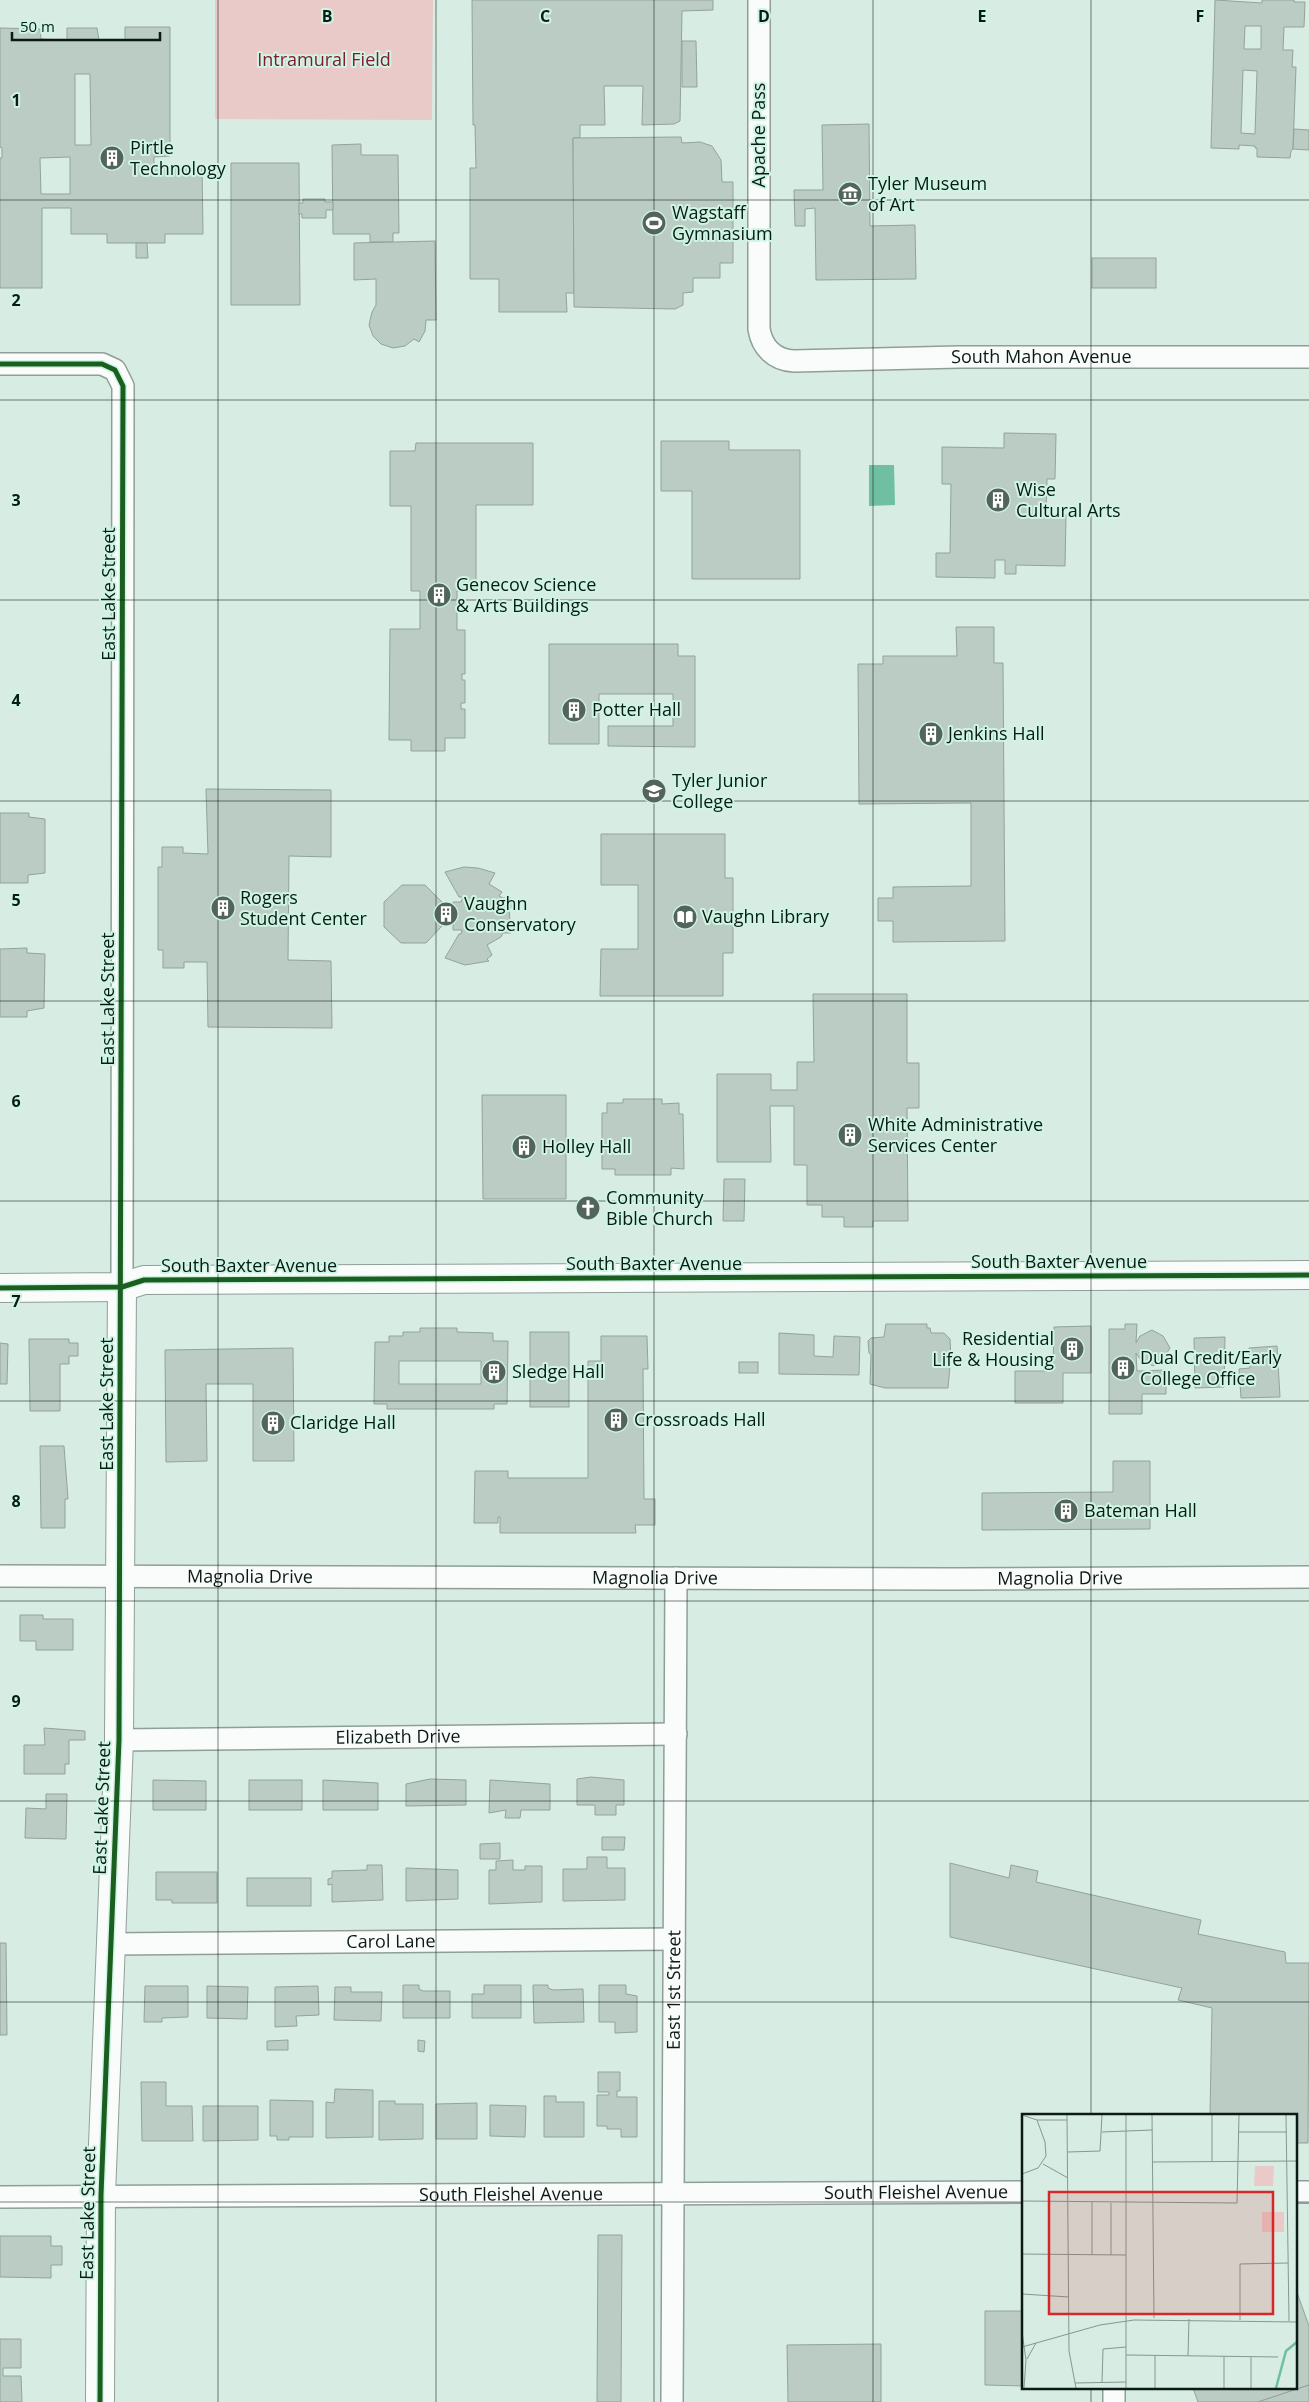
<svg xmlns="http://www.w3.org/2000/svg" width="1309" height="2402" font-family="'Open Sans',sans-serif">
<rect width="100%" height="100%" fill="#d7ece3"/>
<path fill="#e9cac8" d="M215,0H433L432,120L215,119Z"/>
<path fill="#71bfa3" d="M869,465H894L895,505L869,506Z"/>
<g fill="#bbccc4" stroke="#93a39c" fill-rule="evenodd">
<path d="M472,0H713V10L682,11L680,121L674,124L642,125L643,86H604L605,125H580V138H573L574,293H566L567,312H499V279H470V168H476L475,125H473Z"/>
<path d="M1215,0L1262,3V0H1294V2H1305L1304,27H1284L1283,50H1293L1292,67H1296L1293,149L1291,151L1290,158L1257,157V148H1255V146L1239,145V149L1211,148ZM1245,26H1261V49H1244ZM1243,70L1257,71L1255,134L1241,133Z"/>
<path d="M125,27H170V156L154,157V167L202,166L203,234H165V243H107V234H71V208H42V288H0V158H2V148L0,147V28L40,29L41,39L67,40V28H97L99,40H125ZM75,74H90L91,145H75ZM70,157V194H41L40,158Z"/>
<path d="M682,41H696L697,87H682Z"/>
<path d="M869,124L870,226L915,225L916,279L816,280L815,208L805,209V226H795L794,190H823L822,125Z"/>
<path d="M1294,129L1309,130V150L1293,149Z"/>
<path d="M681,137L682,143L700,142L712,146L721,160L722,182H733V263H720V278H693V292L683,293V305L675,309L574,307L573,138Z"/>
<path d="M361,144V155H398L399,233H393V242H370V234H333L332,145Z"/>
<path d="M231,163H299L300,305H231Z"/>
<path d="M303,199H325V202H333V210H326V218H302V214H299V203H303Z"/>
<path d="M435,241L436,320H426L425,331L419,342L414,339L405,346L393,348L381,344L373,336L369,325L372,312L376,305V279L354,280V243Z"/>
<path d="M136,243H147L148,258H136Z"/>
<rect x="1092" y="258" width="64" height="30"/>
<path d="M1004,433L1056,434L1055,479H1047L1046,515H1066L1065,566L1016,565V574H1005V560H995V578L936,577V553H950L951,484H942V447L1004,448Z"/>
<path d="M661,441H729V450H800V579H692V491H661Z"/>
<path d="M416,443H533V505H476V591H457V630H465V674H462V680H465V703H461V709H465V738H445V751H411V740H389L390,629H420V591H411V506H390V451H415Z"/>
<path d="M956,627H994V663H1003L1005,941L893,942V921H878V898H893V887L971,886V803L859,804L858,664H883V656H957Z"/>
<path d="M549,644H678V656H695V747L608,746V726H673V694H599V744H549Z"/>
<path d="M206,789L331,790V857L289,856L288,960L331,961L332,1028L208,1027L207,962H184V968H163V950H158V867H162V847H183V853L208,854Z"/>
<path d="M0,813H29V817L45,819V873L28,875V883H0Z"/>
<path d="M601,834H725V878H733V953H723V996H600L601,949H638V885H601Z"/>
<path d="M464,867L478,868L495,873L489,884L502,892L499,896L503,898H511V908H509L511,933H503L501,937L487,945L492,955L487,959L489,961L465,965L445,958L459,934H461L462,930H453V918H442V926L426,943H401L384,927V902L402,885H425L442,902V910L452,911L453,902H461L463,897H459L445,872Z"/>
<path d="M27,948V953L45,954L44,1008L27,1011V1017H0V949Z"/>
<path d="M813,994H907V1063H919V1108H907L908,1221H873V1227H844V1217H822V1205H807V1165H794V1106H770L771,1162H717V1074H771V1090H797V1062H814Z"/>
<path d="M482,1095H566V1199H483Z"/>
<path d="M623,1099H662V1104L679,1103V1114H683L684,1169L671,1168V1175H615V1169H602V1113H607V1103H623Z"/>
<path d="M724,1179H745L744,1221H723Z"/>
<path d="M886,1324H927V1328H930L931,1333H944L950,1339L951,1359L947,1363L950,1366L948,1388H885L870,1384L871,1355L869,1353L868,1341L871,1338L884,1337Z"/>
<path d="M1125,1324H1137L1136,1343L1140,1336L1152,1330L1163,1336L1170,1348L1163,1359L1153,1366L1140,1359L1136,1353L1137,1371L1166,1370V1394H1142V1414H1109V1329H1125Z"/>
<path d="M1091,1326V1373H1063V1403H1015V1371H1053L1054,1327Z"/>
<path d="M420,1328H457V1332L493,1333V1341H508L507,1404H494V1409H387V1404H374L375,1342H389V1336H403V1332H420ZM399,1361H481V1384H399Z"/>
<rect x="530" y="1332" width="39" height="75"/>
<path d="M779,1333L814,1335V1356L833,1357L834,1336L860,1337L859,1375L779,1374Z"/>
<path d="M601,1336H647L648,1369H643L644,1499H655V1525H635L636,1533H500V1517H498V1523H474L475,1471H508V1478H588V1361H601Z"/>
<path d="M1225,1337L1224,1387L1195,1388L1194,1338Z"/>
<path d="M29,1339H69V1343H78V1356H69V1364H60V1411H30Z"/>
<path d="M0,1343L8,1344L7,1384H0Z"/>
<path d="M1277,1346L1280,1397L1241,1398L1239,1369L1250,1368L1249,1348Z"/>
<path d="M293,1348L294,1461H253V1384H206L207,1461L166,1462L165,1350Z"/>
<rect x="739" y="1362" width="19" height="11"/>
<path d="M40,1446H64L68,1499H65V1528H41Z"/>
<path d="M1113,1461H1150V1529L982,1530V1493L1113,1492Z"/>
<path d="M20,1615H43V1619H73V1650H36V1641H20Z"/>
<path d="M44,1728L85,1731V1740H69V1764H65V1774H24V1745H45Z"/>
<path d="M591,1777L624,1780V1805H616V1815H595V1805H577V1779Z"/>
<path d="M430,1779L466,1780V1805L406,1806V1784Z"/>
<path d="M153,1780L206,1781V1810H153Z"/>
<rect x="249" y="1780" width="53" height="30"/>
<path d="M323,1780L378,1783V1810H323Z"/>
<path d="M490,1780L550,1784V1810H521L520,1818H505L506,1810L489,1813Z"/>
<path d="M46,1794H67L66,1839L25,1838L26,1808L46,1809Z"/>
<path d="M602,1837H625L624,1850H602Z"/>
<path d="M500,1843V1859H480V1844Z"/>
<path d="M587,1857H607V1868H625V1900L563,1901V1869H587Z"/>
<path d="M513,1860V1870H525V1866H542V1902L489,1904V1870H496V1861Z"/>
<path d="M950,1863L1009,1878L1011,1865L1038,1871L1036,1882L1201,1920L1198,1934L1285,1952L1286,1963H1309L1308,2143H1295V2116H1210L1212,2008L1178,2000L1182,1988L950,1937Z"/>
<path d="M367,1865H382L383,1900L332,1902V1884L328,1885V1879L332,1878V1871L367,1870Z"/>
<path d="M406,1868L458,1870V1899L406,1901Z"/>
<path d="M156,1872H217V1903H172V1900H156Z"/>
<rect x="247" y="1878" width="64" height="28"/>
<path d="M0,1943H6L7,2035H0Z"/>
<path d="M403,1985H419V1989L423,1991H450V2018H403Z"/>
<path d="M484,1985H521V2018H472V1994H484Z"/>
<path d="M533,1985H548V1988L553,1990L583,1989L584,2022L534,2023Z"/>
<path d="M599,1985H626V1994L637,1996V2032L615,2033V2022H599Z"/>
<path d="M145,1986H188V2017L162,2018V2022H144Z"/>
<path d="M207,1986L248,1987L247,2019L207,2018Z"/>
<path d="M318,1986L319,2015L296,2016L297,2026L275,2027V1987Z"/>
<path d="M335,1987H351V1992H382L381,2021L334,2020Z"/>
<path d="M288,2040V2050H267V2041Z"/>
<path d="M418,2040L425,2041L424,2052L418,2051Z"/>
<path d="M598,2072H620V2091H617V2097H637V2137H621V2129H607V2126H597V2095H609V2092H598Z"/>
<path d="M141,2082H166V2106H192L193,2141H142Z"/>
<path d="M335,2089L373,2090V2137L326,2138V2102L334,2103Z"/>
<path d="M544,2096H556V2102H584V2137H544Z"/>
<path d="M270,2100L313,2101V2137H289V2140H277V2136H270Z"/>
<path d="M379,2101H395V2104H423V2139L379,2140Z"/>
<path d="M477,2103V2139H436V2104Z"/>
<path d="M490,2105L526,2106L525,2137L490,2136Z"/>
<path d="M203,2106H258V2140L203,2141Z"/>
<path d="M598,2235H622L621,2402H597Z"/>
<path d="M0,2236H51V2246H62V2265H51V2278L0,2277Z"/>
<path d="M1295,2287L1309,2326V2385L1258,2402H1198L1193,2388H1295Z"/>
<path d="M985,2311H1023V2386L985,2385Z"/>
<path d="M0,2339H21V2368H3V2376H21L22,2402H0Z"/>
<path d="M881,2344V2402H788L787,2345Z"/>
<path d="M1309,2385V2402H1258Z"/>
</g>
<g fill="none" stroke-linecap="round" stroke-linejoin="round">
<defs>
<g id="street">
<path id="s1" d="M759,0V329C762,347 774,360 794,361L959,357H1309"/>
<path d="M0,364H102L115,370L123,386L122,1287"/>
<path id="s2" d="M0,1576L953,1579L1309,1577"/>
<path id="s3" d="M119,1740L676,1734"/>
<path id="s4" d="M110,1944L674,1939"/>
<path d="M1295,2192H1309"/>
<path id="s5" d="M0,2197L1023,2192"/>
<path id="s6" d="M672,2402L676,1578"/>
<path d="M1114,2402V2388"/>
</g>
<g id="secondary">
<path d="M0,1288L122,1287L144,1280L1309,1275"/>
<path d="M100,2402L101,2195L119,1740L122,1287"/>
</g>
</defs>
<use href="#street" stroke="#8f9f98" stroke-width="24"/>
<use href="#secondary" stroke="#8f9f98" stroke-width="30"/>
<use href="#street" stroke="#f9fcfb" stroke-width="21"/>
<use href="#secondary" stroke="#f9fcfb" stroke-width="28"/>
<defs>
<g id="cycleway">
<path d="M0,364H102L115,370L123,386L119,1740L101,2195L100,2402"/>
<path d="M0,1288L122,1287L144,1280L1309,1275"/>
</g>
</defs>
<use href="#cycleway" stroke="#cef5e4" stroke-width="8"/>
<use href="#cycleway" stroke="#1b5e20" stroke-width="5"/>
</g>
<path fill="none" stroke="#0c1a14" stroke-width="1" stroke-opacity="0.55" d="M218,0V2402M436,0V2402M654,0V2402M873,0V2402M1091,0V2116M0,200H1309M0,400H1309M0,600H1309M0,801H1309M0,1001H1309M0,1201H1309M0,1401H1309M0,1601H1309M0,1801H1309M0,2002H1309M0,2202H1023M1295,2202H1309M1091,2388V2402"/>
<defs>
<symbol id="building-disc" viewBox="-11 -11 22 22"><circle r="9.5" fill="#53645c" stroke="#cef5e4"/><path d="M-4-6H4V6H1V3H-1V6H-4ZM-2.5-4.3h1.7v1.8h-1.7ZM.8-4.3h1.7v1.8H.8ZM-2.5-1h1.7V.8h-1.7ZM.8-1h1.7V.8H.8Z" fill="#fff"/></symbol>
<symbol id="museum-disc" viewBox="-11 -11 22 22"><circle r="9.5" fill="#53645c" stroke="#cef5e4"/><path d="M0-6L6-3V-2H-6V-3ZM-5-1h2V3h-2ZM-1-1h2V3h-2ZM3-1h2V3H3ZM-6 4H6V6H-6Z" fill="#fff"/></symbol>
<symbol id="stadium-disc" viewBox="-11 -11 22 22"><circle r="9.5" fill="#53645c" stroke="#cef5e4"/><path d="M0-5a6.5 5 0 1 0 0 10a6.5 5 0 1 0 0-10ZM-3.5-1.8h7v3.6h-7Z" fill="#fff"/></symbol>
<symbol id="university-disc" viewBox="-11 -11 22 22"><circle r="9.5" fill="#53645c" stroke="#cef5e4"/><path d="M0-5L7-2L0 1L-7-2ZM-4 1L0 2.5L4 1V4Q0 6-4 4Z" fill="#fff"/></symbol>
<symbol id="library-disc" viewBox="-11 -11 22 22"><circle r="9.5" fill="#53645c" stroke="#cef5e4"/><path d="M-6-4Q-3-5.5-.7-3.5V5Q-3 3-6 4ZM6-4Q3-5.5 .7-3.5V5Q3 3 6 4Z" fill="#fff"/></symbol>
<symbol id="church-disc" viewBox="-11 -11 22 22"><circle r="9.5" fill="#53645c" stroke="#cef5e4"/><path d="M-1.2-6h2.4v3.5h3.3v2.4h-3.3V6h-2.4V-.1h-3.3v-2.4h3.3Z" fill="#fff"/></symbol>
</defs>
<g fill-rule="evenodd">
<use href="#building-disc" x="98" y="144" width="28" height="28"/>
<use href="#museum-disc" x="836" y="180" width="28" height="28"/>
<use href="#stadium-disc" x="640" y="209" width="28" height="28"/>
<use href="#building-disc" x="984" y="486" width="28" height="28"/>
<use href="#building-disc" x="425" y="581" width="28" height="28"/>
<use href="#building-disc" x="560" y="696" width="28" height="28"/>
<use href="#building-disc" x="917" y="720" width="28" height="28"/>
<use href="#university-disc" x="640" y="777" width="28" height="28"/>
<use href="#building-disc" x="209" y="894" width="28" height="28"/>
<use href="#building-disc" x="432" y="900" width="28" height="28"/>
<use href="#library-disc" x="671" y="903" width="28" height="28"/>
<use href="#building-disc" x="836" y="1121" width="28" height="28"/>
<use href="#building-disc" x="510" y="1133" width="28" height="28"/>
<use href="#church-disc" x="574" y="1194" width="28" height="28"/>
<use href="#building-disc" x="1058" y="1335" width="28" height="28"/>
<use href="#building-disc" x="1109" y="1354" width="28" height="28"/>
<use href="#building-disc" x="480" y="1358" width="28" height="28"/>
<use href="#building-disc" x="602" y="1406" width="28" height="28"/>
<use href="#building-disc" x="259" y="1409" width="28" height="28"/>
<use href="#building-disc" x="1052" y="1497" width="28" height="28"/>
</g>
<g text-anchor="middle" stroke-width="4" stroke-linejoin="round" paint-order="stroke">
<g font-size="18" fill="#83192e" stroke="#cef5e4">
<text x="324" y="66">Intramural Field</text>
</g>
<g font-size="18" fill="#0c1a14" stroke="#cef5e4">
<text transform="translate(759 135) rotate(-90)" y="6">Apache Pass</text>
<text dy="6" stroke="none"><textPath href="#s1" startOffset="628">South Mahon Avenue</textPath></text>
<text transform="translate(109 594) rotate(-90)" y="6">East Lake Street</text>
<text transform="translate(108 999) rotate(-90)" y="6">East Lake Street</text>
<text x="1059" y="1268">South Baxter Avenue</text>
<text x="654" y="1270">South Baxter Avenue</text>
<text x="249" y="1272">South Baxter Avenue</text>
<text transform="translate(107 1404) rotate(-90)" y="6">East Lake Street</text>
<text dy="6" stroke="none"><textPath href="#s2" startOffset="250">Magnolia Drive</textPath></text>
<text dy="6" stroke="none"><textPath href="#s2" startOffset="655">Magnolia Drive</textPath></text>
<text dy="6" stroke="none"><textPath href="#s2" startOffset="1060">Magnolia Drive</textPath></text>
<text dy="6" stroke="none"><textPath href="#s3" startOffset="279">Elizabeth Drive</textPath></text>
<text transform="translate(102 1808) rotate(-88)" y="6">East Lake Street</text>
<text dy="6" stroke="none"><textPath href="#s4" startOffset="281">Carol Lane</textPath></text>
<text dy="6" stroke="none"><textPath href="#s6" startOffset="412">East 1st Street</textPath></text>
<text dy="6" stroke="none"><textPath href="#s5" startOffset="916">South Fleishel Avenue</textPath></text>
<text dy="6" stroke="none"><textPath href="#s5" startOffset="511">South Fleishel Avenue</textPath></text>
<text transform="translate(88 2213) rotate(-89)" y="6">East Lake Street</text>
</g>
<g font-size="18" fill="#0c1a14" stroke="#cef5e4" text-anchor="start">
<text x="130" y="154">Pirtle<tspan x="130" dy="21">Technology</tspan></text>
<text x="868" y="190">Tyler Museum<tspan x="868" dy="21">of Art</tspan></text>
<text x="672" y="219">Wagstaff<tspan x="672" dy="21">Gymnasium</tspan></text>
<text x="1016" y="496">Wise<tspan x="1016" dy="21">Cultural Arts</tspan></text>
<text x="456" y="591">Genecov Science<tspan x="456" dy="21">&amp; Arts Buildings</tspan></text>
<text x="592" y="716">Potter Hall</text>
<text x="948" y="740">Jenkins Hall</text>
<text x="672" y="787">Tyler Junior<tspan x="672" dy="21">College</tspan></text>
<text x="240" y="904">Rogers<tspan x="240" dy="21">Student Center</tspan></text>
<text x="464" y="910">Vaughn<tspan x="464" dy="21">Conservatory</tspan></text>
<text x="702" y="923">Vaughn Library</text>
<text x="868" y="1131">White Administrative<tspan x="868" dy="21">Services Center</tspan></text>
<text x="542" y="1153">Holley Hall</text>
<text x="606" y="1204">Community<tspan x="606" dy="21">Bible Church</tspan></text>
<text x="1054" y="1345" text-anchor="end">Residential<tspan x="1054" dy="21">Life &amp; Housing</tspan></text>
<text x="1140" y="1364">Dual Credit/Early<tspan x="1140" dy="21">College Office</tspan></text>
<text x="512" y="1378">Sledge Hall</text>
<text x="634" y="1426">Crossroads Hall</text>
<text x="290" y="1429">Claridge Hall</text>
<text x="1084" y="1517">Bateman Hall</text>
</g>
</g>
<g transform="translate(1022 2114)">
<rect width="275" height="275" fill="#d7ece3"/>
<path d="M233,52H252L251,72H232ZM240,98H262V118H240Z" fill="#e9cac8"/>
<path fill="none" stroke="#71bfa3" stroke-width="2.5" d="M254,274L264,237L275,228"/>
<path fill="none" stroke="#869890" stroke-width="1" d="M0,1L15,6H45M45,1L47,237L54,274M104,1V274M130,1L132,204M190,1V47M264,1L267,207M80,18L130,16M217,18H265M46,38L78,37L80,1M131,48L275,47M21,50L46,64M0,60L16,54L24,42L23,28L15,6M0,87L215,89L217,1M70,88V141M89,89V141M0,140L104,141M0,180L47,183M218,206V150L266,149M0,218L4,246L2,274M0,233L78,211L112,206L275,208M104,241L256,243M166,242L167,205M229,243V274M5,245L14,229M80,268L81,235L104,233M53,269L104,268M133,274V242M202,274V242"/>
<path fill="#d62828" fill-opacity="0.15" stroke="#d62828" stroke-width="2.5" d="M27,78H251V200H27Z"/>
<rect width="275" height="275" fill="none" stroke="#0c1a14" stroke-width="2.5"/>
</g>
<g font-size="16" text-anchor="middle" font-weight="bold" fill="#0c1a14" stroke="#cef5e4" stroke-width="4" stroke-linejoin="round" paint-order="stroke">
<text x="327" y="22">B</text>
<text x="545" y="22">C</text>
<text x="764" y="22">D</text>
<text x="982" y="22">E</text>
<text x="1200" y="22">F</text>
<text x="16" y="106">1</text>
<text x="16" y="306">2</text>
<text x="16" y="506">3</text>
<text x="16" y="706">4</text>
<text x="16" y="906">5</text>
<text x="16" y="1107">6</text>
<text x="16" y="1307">7</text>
<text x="16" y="1507">8</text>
<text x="16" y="1707">9</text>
</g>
<path d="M12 32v8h148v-8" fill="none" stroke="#0c1a14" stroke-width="2.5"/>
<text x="20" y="32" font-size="15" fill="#0c1a14" stroke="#cef5e4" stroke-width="4" paint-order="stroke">50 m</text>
</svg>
